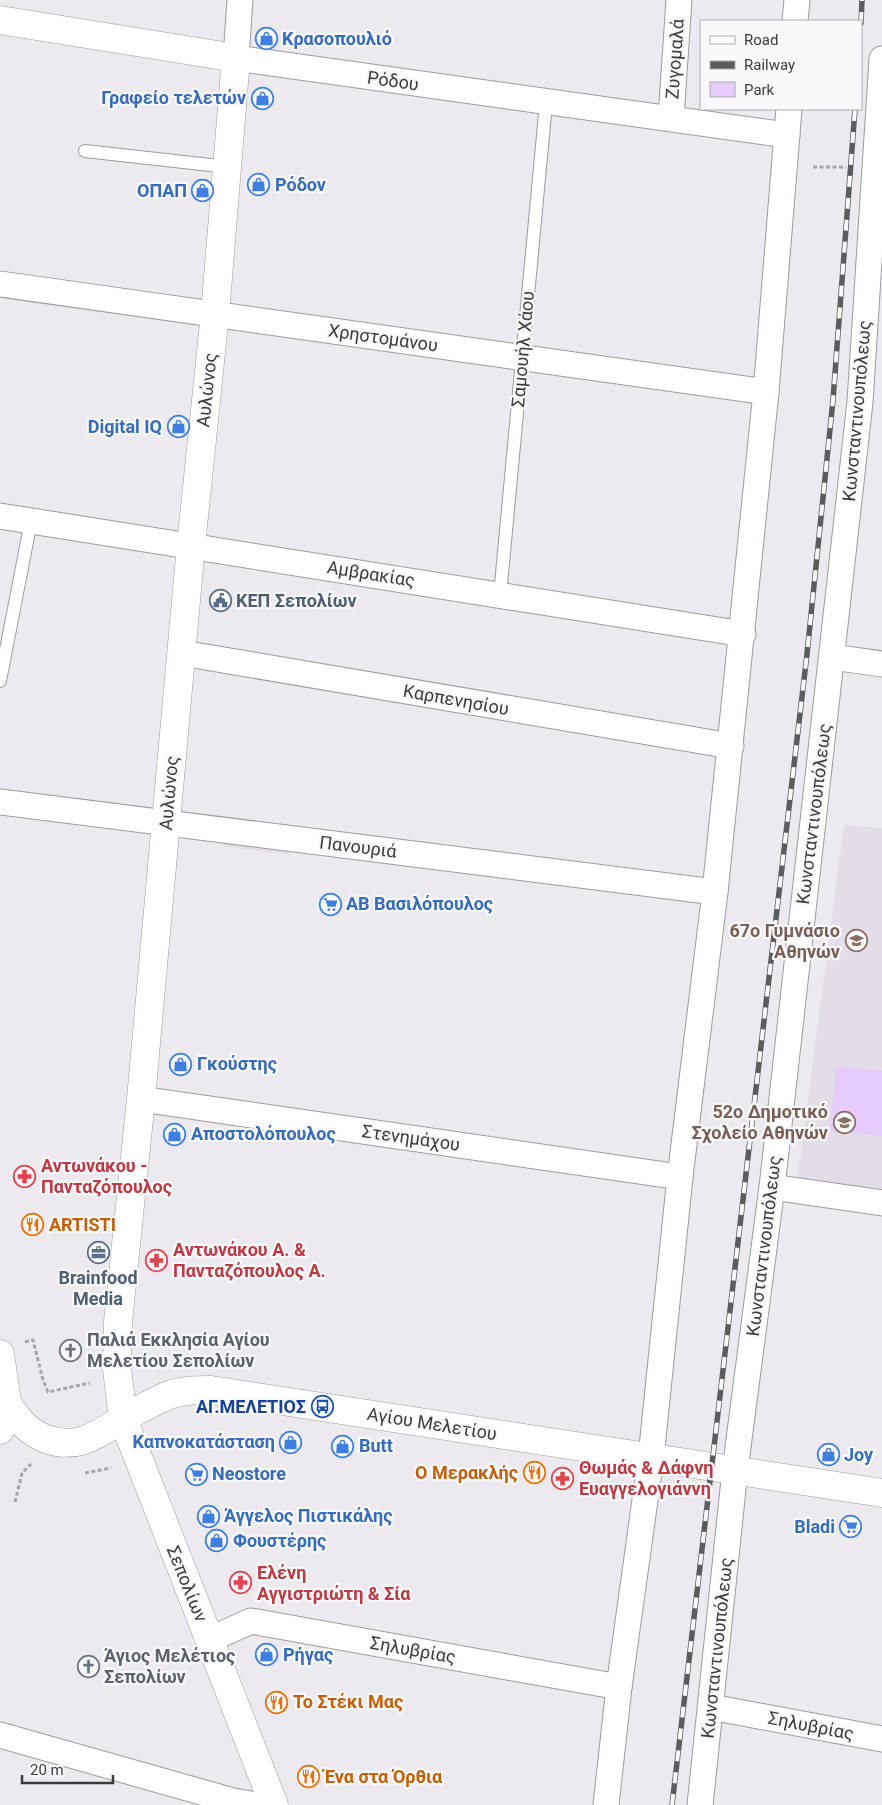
<svg xmlns="http://www.w3.org/2000/svg" width="882" height="1805" font-family="Roboto,sans-serif">
<rect width="100%" height="100%" fill="#eceaee"/>
<g fill="#e2dde7">
<path d="M844,825L882,828V1194L797,1183Z"/>
<path d="M225,830L291,839L289,855L222,846Z"/>
</g>
<path fill="#e6cbfd" d="M836,1066L882,1071V1136L830,1131Z"/>
<g fill="none" stroke-linecap="round" stroke-linejoin="round">
<defs>
<g id="lane">
<path d="M85,151L228,167"/>
<path d="M500,595L546,103"/>
<path d="M0,681L31,521"/>
</g>
<g id="street">
<path d="M240,0L236,58L787,135"/>
<path d="M795,21L797,0"/>
<path d="M671,118L679,0"/>
<path d="M0,284L766,392"/>
<path d="M0,516L743,634"/>
<path d="M182,653L731,746"/>
<path d="M832,657L882,664"/>
<path d="M0,802L715,892"/>
<path d="M141,1099L680,1177"/>
<path d="M772,1187L882,1203"/>
<path d="M209,1640L251,1621L619,1687"/>
<path d="M711,1707L882,1739"/>
<path d="M0,1735L233,1801L256,1805"/>
<path d="M606,1805L619,1687L651,1457L680,1177L715,892L766,392L789,109"/>
<path d="M700,1805L735,1470L772,1187L860,402L882,59"/>
</g>
<g id="secondary">
<path d="M0,20L236,58L215,314L191,545L141,1099L118,1322L117,1369L123,1419L274,1805"/>
<path d="M0,1354L7,1403L0,1430"/>
<path d="M7,1403C17,1419 28,1432 46,1439C77,1450 95,1436 121,1420C137,1411 155,1400 172,1394C185,1390 198,1390 211,1390L882,1493"/>
</g>
</defs>
<use href="#lane" stroke="#9d9b9e" stroke-width="14"/>
<use href="#street" stroke="#9d9b9e" stroke-width="27"/>
<use href="#secondary" stroke="#9d9b9e" stroke-width="29"/>
<g stroke="#a8a6a9" stroke-width="3" stroke-dasharray="4 2.5" stroke-linecap="butt">
<path d="M813,167H846"/>
<path d="M25,1342L33,1340L43,1380L48,1392L90,1383"/>
<path d="M85,1473L111,1468"/>
<path d="M15,1502L22,1473L31,1464"/>
</g>
<use href="#lane" stroke="#fff" stroke-width="12"/>
<use href="#street" stroke="#fff" stroke-width="25"/>
<use href="#secondary" stroke="#fff" stroke-width="28"/>
<defs>
<g id="rail">
<path d="M861,23L862,0"/>
<path d="M672,1805L807,654L833,400L855,109"/>
</g>
</defs>
<use href="#rail" stroke="#5c5b5d" stroke-width="5.5"/>
<use href="#rail" stroke="#f9f8fb" stroke-width="4" stroke-dasharray="11" stroke-linecap="butt"/>
</g>
<defs>
<symbol id="shop-ring" viewBox="-11 -11 22 22"><circle r="9.5" fill="#f9f8fb" stroke="#3f7fe0" stroke-width="1.5"/><path d="M-5-2.5h2.3a2.7 3.5 0 0 1 5.4 0H5L5.5 6h-11ZM-1.5-2.5h3a1.5 2.3 0 0 0-3 0Z" fill="#3f7fe0"/></symbol>
<symbol id="civic-ring" viewBox="-11 -11 22 22"><circle r="9.5" fill="#f9f8fb" stroke="#5c6f8a" stroke-width="1.5"/><path d="M-.6-6.5H3V-4.5H.6V-3L4-1V1h2V6H-6V1h2V-1L-.6-3ZM-1.2 2.5V6h2.4V2.5Z" fill="#5c6f8a"/></symbol>
<symbol id="supermarket-ring" viewBox="-11 -11 22 22"><circle r="9.5" fill="#f9f8fb" stroke="#3f7fe0" stroke-width="1.5"/><path d="M-6-5.5h2.5l.6 2H6L4.5 2H-2.5L-4.4-4H-6ZM-1.5 3.2a1.3 1.3 0 1 0 .1 0ZM3 3.2a1.3 1.3 0 1 0 .1 0Z" fill="#3f7fe0"/></symbol>
<symbol id="school-ring" viewBox="-11 -11 22 22"><circle r="9.5" fill="#f9f8fb" stroke="#8d6e63" stroke-width="1.5"/><path d="M0-5L7-2L0 1L-7-2ZM-4 1L0 2.5L4 1V4Q0 6-4 4Z" fill="#8d6e63"/></symbol>
<symbol id="pharmacy-ring" viewBox="-11 -11 22 22"><circle r="9.5" fill="#f9f8fb" stroke="#e0444e" stroke-width="1.5"/><path d="M-2-6h4v4h4v4h-4v4h-4v-4h-4v-4h4Z" fill="#e0444e"/></symbol>
<symbol id="restaurant-ring" viewBox="-11 -11 22 22"><circle r="9.5" fill="#f9f8fb" stroke="#e8710a" stroke-width="1.5"/><path d="M-5-6h1v4h1v-4h1v4h1v-4h1v5L-1.5 .5V6h-2V.5L-5-1ZM5-6V6H3V1.5H1.5Q1.5-4 5-6Z" fill="#e8710a"/></symbol>
<symbol id="office-ring" viewBox="-11 -11 22 22"><circle r="9.5" fill="#f9f8fb" stroke="#5c6f8a" stroke-width="1.5"/><path d="M-6-3h4V-5.5h4V-3h4V5H-6ZM-1-4.5V-3h2v-1.5ZM-6 0V1H6V0Z" fill="#5c6f8a"/></symbol>
<symbol id="church-ring" viewBox="-11 -11 22 22"><circle r="9.5" fill="#f9f8fb" stroke="#6b7280" stroke-width="1.5"/><path d="M-1.2-6h2.4v3.5h3.3v2.4h-3.3V6h-2.4V-.1h-3.3v-2.4h3.3Z" fill="#6b7280"/></symbol>
<symbol id="bus-ring" viewBox="-11 -11 22 22"><circle r="9.5" fill="#f9f8fb" stroke="#1a4fb4" stroke-width="1.5"/><path d="M-5-6H5V4H4V6H2V4H-2V6H-4V4H-5ZM-3.5-4V0h7V-4ZM-3.5 1.2v1.5H-2V1.2ZM2 1.2v1.5H3.5V1.2Z" fill="#1a4fb4"/></symbol>
</defs>
<g fill-rule="evenodd">
<use href="#shop-ring" x="254" y="26" width="25" height="25"/>
<use href="#shop-ring" x="250" y="86" width="25" height="25"/>
<use href="#shop-ring" x="246" y="172" width="25" height="25"/>
<use href="#shop-ring" x="190" y="178" width="25" height="25"/>
<use href="#shop-ring" x="166" y="414" width="25" height="25"/>
<use href="#civic-ring" x="208" y="588" width="25" height="25"/>
<use href="#supermarket-ring" x="318" y="892" width="25" height="25"/>
<use href="#school-ring" x="844" y="928" width="25" height="25"/>
<use href="#shop-ring" x="168" y="1052" width="25" height="25"/>
<use href="#school-ring" x="832" y="1110" width="25" height="25"/>
<use href="#shop-ring" x="162" y="1122" width="25" height="25"/>
<use href="#pharmacy-ring" x="12" y="1164" width="25" height="25"/>
<use href="#restaurant-ring" x="20" y="1212" width="25" height="25"/>
<use href="#office-ring" x="86" y="1240" width="25" height="25"/>
<use href="#pharmacy-ring" x="144" y="1248" width="25" height="25"/>
<use href="#church-ring" x="58" y="1338" width="25" height="25"/>
<use href="#bus-ring" x="310" y="1394" width="25" height="25"/>
<use href="#shop-ring" x="278" y="1430" width="25" height="25"/>
<use href="#shop-ring" x="330" y="1434" width="25" height="25"/>
<use href="#shop-ring" x="816" y="1442" width="25" height="25"/>
<use href="#restaurant-ring" x="522" y="1460" width="25" height="25"/>
<use href="#supermarket-ring" x="184" y="1462" width="25" height="25"/>
<use href="#pharmacy-ring" x="550" y="1466" width="25" height="25"/>
<use href="#shop-ring" x="196" y="1504" width="25" height="25"/>
<use href="#supermarket-ring" x="838" y="1514" width="25" height="25"/>
<use href="#shop-ring" x="204" y="1528" width="25" height="25"/>
<use href="#pharmacy-ring" x="228" y="1570" width="25" height="25"/>
<use href="#shop-ring" x="254" y="1642" width="25" height="25"/>
<use href="#church-ring" x="76" y="1654" width="25" height="25"/>
<use href="#restaurant-ring" x="264" y="1690" width="25" height="25"/>
<use href="#restaurant-ring" x="296" y="1764" width="25" height="25"/>
</g>
<g text-anchor="middle" stroke-width="4.5" stroke-linejoin="round" paint-order="stroke">
<g font-size="18" font-weight="bold" fill="#366cbe" stroke="#f9f8fb" text-anchor="start">
<text x="282" y="45">Κρασοπουλιό</text>
<text x="246" y="104" text-anchor="end">Γραφείο τελετών</text>
<text x="275" y="191">Ρόδον</text>
<text x="187" y="197" text-anchor="end">ΟΠΑΠ</text>
<text x="162" y="433" text-anchor="end">Digital IQ</text>
<text x="346" y="910">ΑΒ Βασιλόπουλος</text>
<text x="197" y="1070">Γκούστης</text>
<text x="191" y="1140">Αποστολόπουλος</text>
<text x="275" y="1448" text-anchor="end">Καπνοκατάσταση</text>
<text x="359" y="1452">Butt</text>
<text x="844" y="1461">Joy</text>
<text x="212" y="1480">Neostore</text>
<text x="224" y="1522">Άγγελος Πιστικάλης</text>
<text x="835" y="1533" text-anchor="end">Bladi</text>
<text x="233" y="1547">Φουστέρης</text>
<text x="283" y="1661">Ρήγας</text>
</g>
<g font-size="18" fill="#3c3c3d" stroke="#f9f8fb">
<text transform="translate(675 59) rotate(-86)" y="6">Ζυγομαλά</text>
<text transform="translate(393 81) rotate(8)" y="6">Ρόδου</text>
<text transform="translate(383 338) rotate(8)" y="6">Χρηστομάνου</text>
<text transform="translate(523 349) rotate(-85)" y="6">Σαμουήλ Χάου</text>
<text transform="translate(207 390) rotate(-84)" y="6">Αυλώνος</text>
<text transform="translate(857 411) rotate(-85)" y="6">Κωνσταντινουπόλεως</text>
<text transform="translate(371 574) rotate(9)" y="6">Αμβρακίας</text>
<text transform="translate(456 700) rotate(10)" y="6">Καρπενησίου</text>
<text transform="translate(169 793) rotate(-85)" y="6">Αυλώνος</text>
<text transform="translate(814 814) rotate(-83)" y="6">Κωνσταντινουπόλεως</text>
<text transform="translate(358 847) rotate(7)" y="6">Πανουριά</text>
<text transform="translate(411 1138) rotate(8)" y="6">Στενημάχου</text>
<text transform="translate(764 1246) rotate(-83)" y="6">Κωνσταντινουπόλεως</text>
<text transform="translate(432 1424) rotate(9)" y="6">Αγίου Μελετίου</text>
<text transform="translate(187 1584) rotate(68)" y="6">Σεπολίων</text>
<text transform="translate(717 1648) rotate(-84)" y="6">Κωνσταντινουπόλεως</text>
<text transform="translate(413 1650) rotate(10)" y="6">Σηλυβρίας</text>
<text transform="translate(811 1726) rotate(11)" y="6">Σηλυβρίας</text>
</g>
<g font-size="18" font-weight="bold" fill="#4e5e75" stroke="#f9f8fb" text-anchor="start">
<text x="236" y="607">ΚΕΠ Σεπολίων</text>
<text x="98" y="1284" text-anchor="middle">Brainfood<tspan x="98" dy="21">Media</tspan></text>
</g>
<g font-size="18" font-weight="bold" fill="#785e54" stroke="#f9f8fb" text-anchor="end">
<text x="840" y="937">67ο Γυμνάσιο<tspan x="840" dy="21">Αθηνών</tspan></text>
<text x="828" y="1118">52ο Δημοτικό<tspan x="828" dy="21">Σχολείο Αθηνών</tspan></text>
</g>
<g font-size="18" font-weight="bold" fill="#be3a42" stroke="#f9f8fb" text-anchor="start">
<text x="41" y="1172">Αντωνάκου -<tspan x="41" dy="21">Πανταζόπουλος</tspan></text>
<text x="173" y="1256">Αντωνάκου Α. &amp;<tspan x="173" dy="21">Πανταζόπουλος Α.</tspan></text>
<text x="579" y="1474">Θωμάς &amp; Δάφνη<tspan x="579" dy="21">Ευαγγελογιάννη</tspan></text>
<text x="257" y="1579">Ελένη<tspan x="257" dy="21">Αγγιστριώτη &amp; Σία</tspan></text>
</g>
<g font-size="18" font-weight="bold" fill="#c56008" stroke="#f9f8fb" text-anchor="start">
<text x="49" y="1231">ARTISTI</text>
<text x="518" y="1479" text-anchor="end">Ο Μερακλής</text>
<text x="293" y="1708">Το Στέκι Μας</text>
<text x="324" y="1783">Ένα στα Όρθια</text>
</g>
<g font-size="18" font-weight="bold" fill="#5b616d" stroke="#f9f8fb" text-anchor="start">
<text x="87" y="1346">Παλιά Εκκλησία Αγίου<tspan x="87" dy="21">Μελετίου Σεπολίων</tspan></text>
<text x="104" y="1662">Άγιος Μελέτιος<tspan x="104" dy="21">Σεπολίων</tspan></text>
</g>
<g font-size="18" font-weight="bold" fill="#164399" stroke="#f9f8fb" text-anchor="end">
<text x="306" y="1413">ΑΓ.ΜΕΛΕΤΙΟΣ</text>
</g>
</g>
<rect x="700" y="20" width="162" height="90" fill="#f9f8fb" stroke="#adadaf"/>
<rect x="710" y="36" width="25" height="8" fill="#ffffff" stroke="#adadaf"/>
<text x="744" y="45" font-size="15" fill="#3c3c3d">Road</text>
<rect x="710" y="61" width="25" height="8" fill="#5c5b5d" stroke="#adadaf"/>
<text x="744" y="70" font-size="15" fill="#3c3c3d">Railway</text>
<rect x="710" y="82" width="25" height="15" fill="#e6cbfd" stroke="#adadaf"/>
<text x="744" y="95" font-size="15" fill="#3c3c3d">Park</text>
<path d="M22 1775v8h91v-8" fill="none" stroke="#3c3c3d" stroke-width="2.5"/>
<text x="30" y="1775" font-size="15" fill="#3c3c3d" stroke="#f9f8fb" stroke-width="4" paint-order="stroke">20 m</text>
</svg>
